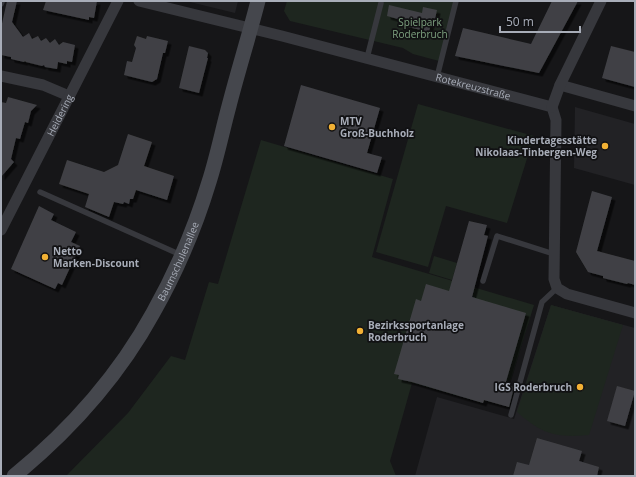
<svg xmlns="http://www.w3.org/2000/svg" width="636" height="477" font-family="'Open Sans',sans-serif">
<defs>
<filter id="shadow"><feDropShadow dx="3.5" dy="3.5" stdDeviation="0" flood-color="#0009"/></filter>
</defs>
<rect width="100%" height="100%" fill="#161618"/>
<g fill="#222225">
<path d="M186,1H238L235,13Z"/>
<path d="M575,107L635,124V185L574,168Z"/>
<path d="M551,305L635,328V476H415L437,397L514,419Z"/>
</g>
<g fill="#1e261f">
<path d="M287,1H454L439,61L413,54L403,48L290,21L284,11Z"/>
<path d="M418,104L534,136L507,223L446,206L428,267L376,252Z"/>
<path d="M261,140L393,179L372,257L534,305L509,385L515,387L509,407L484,400L483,403L412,383L390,461L396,476H66L128,413L171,356L185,360L209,282L218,284Z"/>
<path d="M434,256L457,263L452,280L429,273Z"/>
<path d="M551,305L623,325L589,435C556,438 542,434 517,412Z"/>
</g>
<g fill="#404145" filter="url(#shadow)">
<path d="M7,1H17L12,22L23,37L29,33L32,39L38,36L41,41L46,38L50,43L55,39L59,45L63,42L75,45L72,62L67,61V64L58,62L57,69L45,67L44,65L42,66L26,62L25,61L24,62L11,59V57L1,55V28Z"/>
<path d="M46,1H97L94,18L89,17V20L43,10Z"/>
<path d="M552,1H578L539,73L455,56L463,28L531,44Z"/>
<path d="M389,5L422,13L423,7L437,10L435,19L432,18L429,32L404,26L405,21L387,16Z"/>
<path d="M137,36L146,39L147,36L168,41L165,53H163L157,79L152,82L124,75L127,61L132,62L136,48L134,45Z"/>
<path d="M189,46L205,50L208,53L207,58H208L199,93L179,88Z"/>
<path d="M611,46L635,52V87L602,78Z"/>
<path d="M301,85L380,108L367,153L382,157L377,173L284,146Z"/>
<path d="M8,97L37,105L31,111L28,123L25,122L20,139L16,138L11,159L14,162L1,177V102L6,103Z"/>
<path d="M128,134L152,142L144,166L174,176L167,200L136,190L133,199H130L129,204L124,202L123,204L114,202L109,217L85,207L89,194L59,184L67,160L104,172L118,165Z"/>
<path d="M592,191L612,197L597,251L635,261V285L628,283L627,284L603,278V276L588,272L576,252Z"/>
<path d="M39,206L54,214L51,220L76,232L71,242L80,246L62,285L58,283L55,289L11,269Z"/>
<path d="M469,221L487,225L484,235L488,236L472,297L526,313L505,385L514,387L509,407L484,400L483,403L412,382L398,379L399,375L394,374L416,299L421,301L426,284L449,291Z"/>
<path d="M617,386L635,391L625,426L607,421Z"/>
<path d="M537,438L582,451L579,461L599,467L597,476H513L517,462L529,465Z"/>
</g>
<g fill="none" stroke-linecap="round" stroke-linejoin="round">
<g stroke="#37383d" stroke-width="5.5">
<path d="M1,4L2,2"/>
<path d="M367,58L381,3"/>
<path d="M437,77L456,1"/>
<path d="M40,192L181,255"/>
<path d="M483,281L497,236L554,254"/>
<path d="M511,415L542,302L557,288"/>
</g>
<g stroke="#37383d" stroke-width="11">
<path id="s1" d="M139,1L282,36L552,107L556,120L554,279L557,288L567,294L635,313"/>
<path d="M1,76L43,85L69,96"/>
<path d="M560,85L635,106"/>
<path d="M552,107L560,85L601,1"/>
<path id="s2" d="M1,230L118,1"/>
</g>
<path stroke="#45474d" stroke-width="15" id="s3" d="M14,476C69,431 119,375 153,313C175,274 196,225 209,182C217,157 222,132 229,106C238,71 249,36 258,1"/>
</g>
<g fill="#f2b134" stroke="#111113" stroke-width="1.5">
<circle cx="332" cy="127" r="4"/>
<circle cx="605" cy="146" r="4"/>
<circle cx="45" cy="257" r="4"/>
<circle cx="360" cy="331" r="4"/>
<circle cx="580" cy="387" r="4"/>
</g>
<g text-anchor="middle" stroke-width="3.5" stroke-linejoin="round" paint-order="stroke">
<g font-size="10" fill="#7fa381" stroke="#111113">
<text x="420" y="26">Spielpark<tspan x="420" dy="12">Roderbruch</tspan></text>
</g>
<g font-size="10" fill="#a8adb8" stroke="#111113">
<text dy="4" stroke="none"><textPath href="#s1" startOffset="345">Rotekreuzstraße</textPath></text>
<text dy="4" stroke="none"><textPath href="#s2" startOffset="129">Heidering</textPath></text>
<text dy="4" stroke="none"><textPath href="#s3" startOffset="273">Baumschulenallee</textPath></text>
</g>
<g font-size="10" font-weight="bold" fill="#a8adb8" stroke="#111113" text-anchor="start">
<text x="340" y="125">MTV<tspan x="340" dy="12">Groß-Buchholz</tspan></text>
<text x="597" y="144" text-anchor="end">Kindertagesstätte<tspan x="597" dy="12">Nikolaas-Tinbergen-Weg</tspan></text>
<text x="53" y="255">Netto<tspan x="53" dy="12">Marken-Discount</tspan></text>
<text x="368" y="329">Bezirkssportanlage<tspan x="368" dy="12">Roderbruch</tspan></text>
<text x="572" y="391" text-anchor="end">IGS Roderbruch</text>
</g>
</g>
<rect width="636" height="477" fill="none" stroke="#a8adb8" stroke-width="4"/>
<path d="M500 26v6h80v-6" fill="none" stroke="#a8adb8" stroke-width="2"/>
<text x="506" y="26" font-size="12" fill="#a8adb8" stroke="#111113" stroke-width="3" paint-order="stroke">50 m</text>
</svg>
